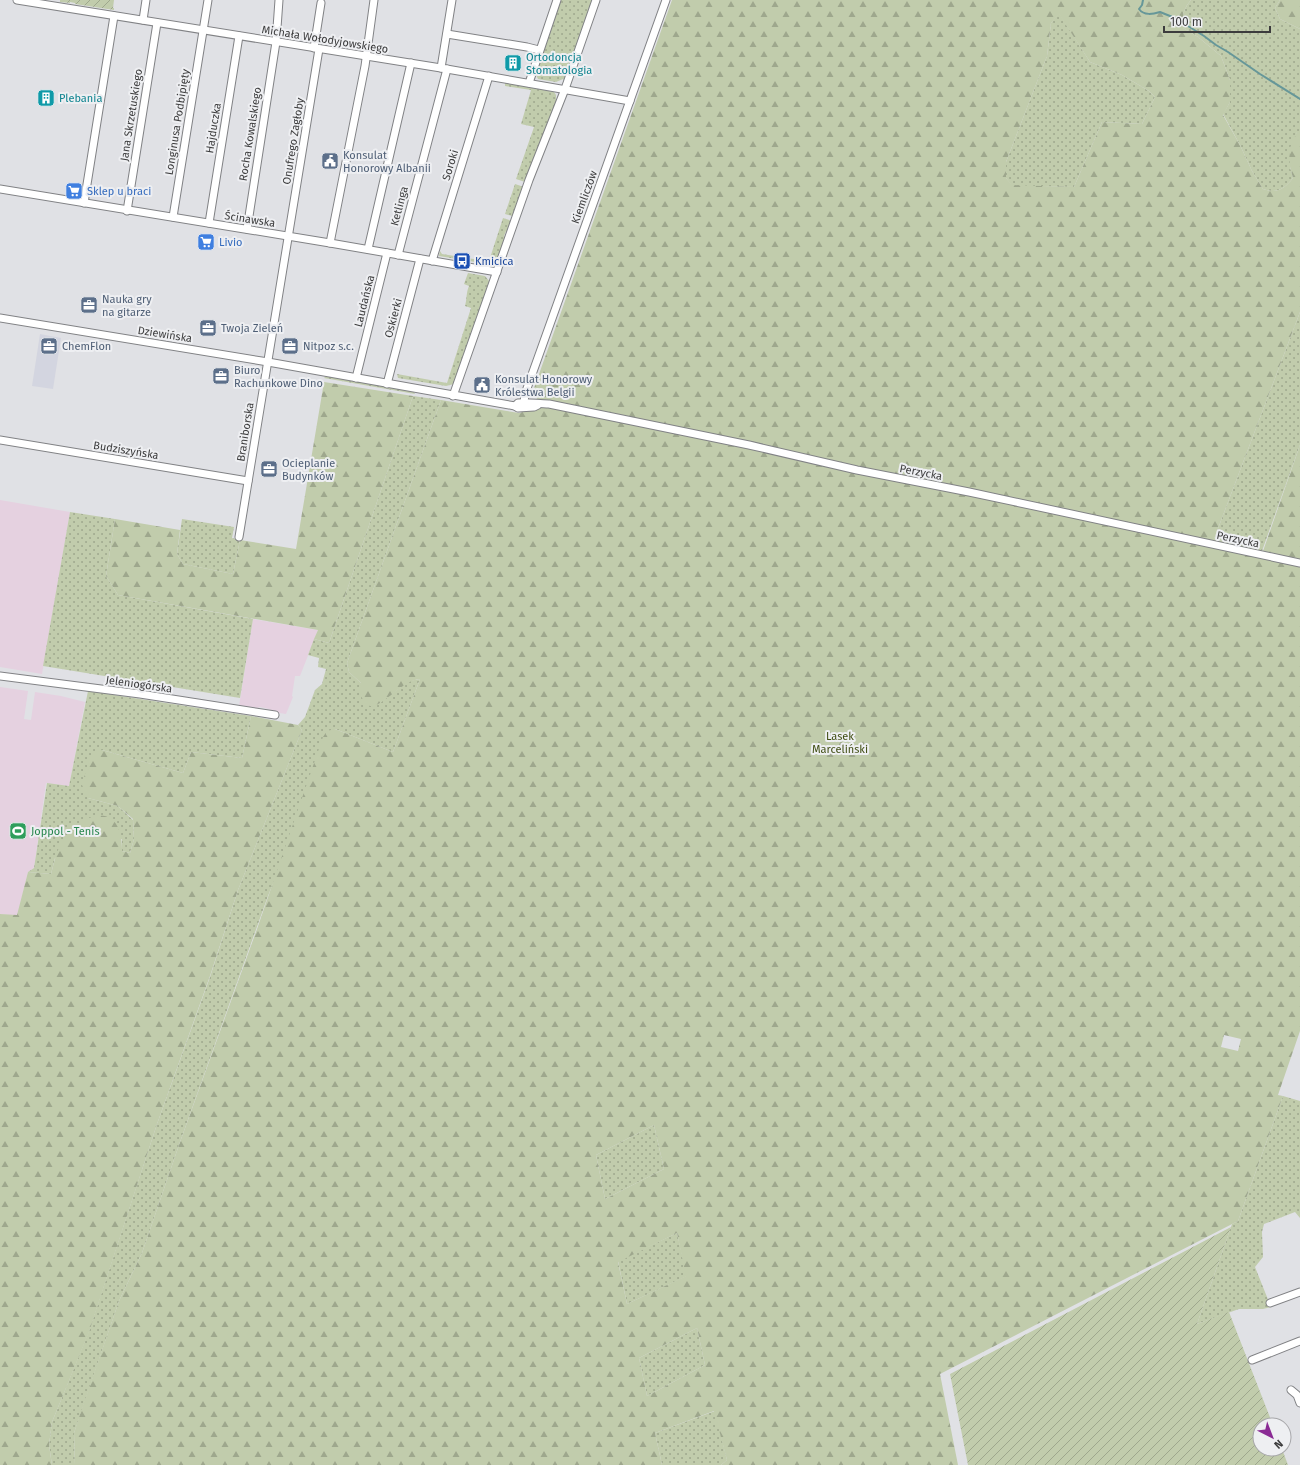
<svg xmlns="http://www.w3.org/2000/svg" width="1300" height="1465" font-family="'Fira Sans',sans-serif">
<defs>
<pattern id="grass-dots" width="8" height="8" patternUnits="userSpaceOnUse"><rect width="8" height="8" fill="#c1ccac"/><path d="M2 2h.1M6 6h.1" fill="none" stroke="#9ea78d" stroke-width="1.8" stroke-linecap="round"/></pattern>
<pattern id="forest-firs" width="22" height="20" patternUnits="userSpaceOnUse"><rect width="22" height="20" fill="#c1ccac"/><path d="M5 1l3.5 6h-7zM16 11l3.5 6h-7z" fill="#9ea78d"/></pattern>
<pattern id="garden-furrows" width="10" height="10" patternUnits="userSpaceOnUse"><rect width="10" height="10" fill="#c1ccac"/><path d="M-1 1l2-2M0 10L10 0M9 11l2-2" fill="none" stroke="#9ea78d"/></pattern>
</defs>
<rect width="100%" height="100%" fill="#e0e1e5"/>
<path fill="#d3d5e0" d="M40,334L61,338L53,389L32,386Z"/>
<g fill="#e5d1e0">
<path d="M0,500L70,512L42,674L0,667Z"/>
<path d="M253,619L318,630L300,676H295L292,696L293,697L286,714L273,712L269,709L260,707L255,709L239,706Z"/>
<path d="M0,687L28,691L24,719L31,720L35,692L61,696L85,702L69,786L46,783L34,868L28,872L17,916L0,914Z"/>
</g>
<g fill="url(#grass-dots)">
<path d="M560,0H593L564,80L563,79L556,82L538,79L536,75L537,71H535Z"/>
<path d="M1191,0H1280L1275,8L1280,19L1300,29V132H1297L1290,167L1293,178C1284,189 1277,194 1263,189L1252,171L1240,145L1223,114L1230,102V80L1221,56L1198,37L1183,28C1182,17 1183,9 1191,0Z"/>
<path d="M1059,13L1090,62L1122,75L1149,91L1155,97L1142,124L1102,122L1074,187L1012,186L1006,178V162L1047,56L1051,23Z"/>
<path d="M505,83L554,92L556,95V99L557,100L525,182L516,179L534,127L521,124L531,90L505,86Z"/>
<path d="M515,184L524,187L512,216L505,214Z"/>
<path d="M503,218L512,221L507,231H506L504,236L506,238L497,260H495L487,264L439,256L440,251L442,254L486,261L490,258Z"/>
<path d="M468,273L485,276L490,282L454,384L446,386L398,378L397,374L447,383L471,308L465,306C467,299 466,293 469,286L464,284Z"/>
<path d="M1300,312V445L1262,551L1214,539Z"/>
<path d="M326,376L414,392L415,394L324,378Z"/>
<path d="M413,396L441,400L347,663L349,672L361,683V695L378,704L409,681L420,679L393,752L335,729L268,896L180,1142L142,1253L119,1301L74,1433L75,1465H52L49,1445L52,1422L89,1331L157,1124L210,977L238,890L302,730L298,725L305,717L315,690L322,684L326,669L318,667L319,658L308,655L314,639L329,643Z"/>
<path d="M70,512L115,519L106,576L118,595L253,619L240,698L43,666Z"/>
<path d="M182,519L234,527L232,538L240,540L233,574L183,564L177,554Z"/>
<path d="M88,691L251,716L242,758L191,752L183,773L102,750L88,798L118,806L133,820L134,839L130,853L122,851V839L55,858L51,874L28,872L34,868L47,783L69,786Z"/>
<path d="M1283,1096L1300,1101V1218L1295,1212L1264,1224L1262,1232L1263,1257L1255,1267L1271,1307L1263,1309H1239L1197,1324L1231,1227L1232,1224L1238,1221Z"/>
<path d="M654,1125L664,1169L605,1199L596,1155Z"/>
<path d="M677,1233L687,1276L627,1304L618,1261Z"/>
<path d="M697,1328L705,1365L647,1396L639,1358Z"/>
<path d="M715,1411L727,1460L721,1465H662L655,1433Z"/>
</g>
<g fill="url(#forest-firs)" fill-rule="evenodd">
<path d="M672,0H1191C1183,9 1182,17 1183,28L1198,37L1221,56L1230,80V102L1223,115L1240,145L1252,171L1263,189C1277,194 1284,189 1293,178L1290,167L1289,150L1297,132H1300V312L1214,539L1263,551L1300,445V1031L1278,1095L1283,1096L1238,1221L940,1374L958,1465H721L727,1460L714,1411L655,1433L662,1465H75L74,1433L81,1411L119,1301L142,1253L180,1142L257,929L323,737L327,731L335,729L393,752L420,679C402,680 382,708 370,706C368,705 366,704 364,703L361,695V683L349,672L347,663L441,400L519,413L534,409L537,398L533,391ZM1059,14L1090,62L1122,75L1149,91L1155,97L1142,124L1102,122L1074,187L1012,185L1006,178V162L1047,56L1051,23ZM1224,1035L1241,1039L1238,1051L1221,1047ZM654,1125L664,1169L605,1199L596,1155ZM677,1233L686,1276L627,1304L618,1262ZM697,1328L705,1365L647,1396L639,1358Z"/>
<path d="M1280,0H1300V29L1280,19L1275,8Z"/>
<path d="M324,382L413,396L329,643L314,639L318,630L118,595L106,576L115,519L180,530L177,554L183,564L233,574L240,540L296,549Z"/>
<path d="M251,716L298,725L302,730L238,890L210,976L157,1124L89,1332L52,1422L49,1445L52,1465H0V914L17,915L28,872L51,874C54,863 56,852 62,842C64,839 67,836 70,833C95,805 123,810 122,851L130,853L134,839L133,819L118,806L88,798L82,785L90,756L102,750L183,773L191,752L242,758Z"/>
</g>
<g fill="url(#garden-furrows)">
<path d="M60,0H114L113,8H114V10L75,4V3L70,2V3L60,2Z"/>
<path d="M1231,1227L1197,1324L1229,1312L1273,1425H1260V1449H1282L1288,1465H968L950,1374Z"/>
</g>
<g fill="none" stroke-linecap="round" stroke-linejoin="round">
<path stroke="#669799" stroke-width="2" d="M1143,0L1142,5L1139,9C1144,16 1153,14 1160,12L1175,18L1204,36L1216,45L1228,52L1260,74L1300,99"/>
<defs>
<g id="street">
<path d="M17,0L441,68L630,101"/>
<path d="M143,20L146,0"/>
<path d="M447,34L527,47L539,50"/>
<path d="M314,48L321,3"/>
<path d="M441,68L452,0"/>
<path d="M529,83L557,0"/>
<path d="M0,189L330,243L497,272"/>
<path d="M84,203L114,16"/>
<path d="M127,211L157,23"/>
<path d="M173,217L208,0"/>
<path d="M209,223L239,36"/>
<path d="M247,229L276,42L279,0"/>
<path d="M330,243L365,66L374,0"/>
<path d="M368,249L411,63"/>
<path d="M398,255L447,69"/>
<path d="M432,261L489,76"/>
<path d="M0,318L268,362L515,406L518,408L534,407L538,405"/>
<path d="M356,378L387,253"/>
<path d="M387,384L420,259"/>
<path d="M453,396L529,180L565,89L596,0"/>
<path d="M524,403L525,394L666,0"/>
<path d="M515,406L518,403C529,402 538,404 549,404L749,445L857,470L969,492L1300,563"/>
<path d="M0,440L248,481"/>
<path d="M239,537L319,49"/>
<path d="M0,676L140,694L275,715"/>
<path d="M1270,1303L1300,1292"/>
<path d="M1252,1360L1300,1341"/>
<path d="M1291,1390L1297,1395L1300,1403"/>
</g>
</defs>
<use href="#street" stroke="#818285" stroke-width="9"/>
<use href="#street" stroke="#fff" stroke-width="7"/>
</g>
<defs>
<symbol id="building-square" viewBox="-11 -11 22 22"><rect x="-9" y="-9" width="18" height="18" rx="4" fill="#0f9aa8" stroke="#eeeff2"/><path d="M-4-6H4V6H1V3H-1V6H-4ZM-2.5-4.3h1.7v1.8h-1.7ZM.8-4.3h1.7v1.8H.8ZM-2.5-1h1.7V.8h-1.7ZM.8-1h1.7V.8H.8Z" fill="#fff"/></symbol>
<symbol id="civic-square" viewBox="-11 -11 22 22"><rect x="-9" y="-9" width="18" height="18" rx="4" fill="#5c6f8a" stroke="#eeeff2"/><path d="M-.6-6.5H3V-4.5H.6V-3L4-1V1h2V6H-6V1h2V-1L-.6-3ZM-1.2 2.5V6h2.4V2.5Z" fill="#fff"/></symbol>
<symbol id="supermarket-square" viewBox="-11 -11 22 22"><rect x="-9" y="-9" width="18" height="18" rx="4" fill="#3f7fe0" stroke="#eeeff2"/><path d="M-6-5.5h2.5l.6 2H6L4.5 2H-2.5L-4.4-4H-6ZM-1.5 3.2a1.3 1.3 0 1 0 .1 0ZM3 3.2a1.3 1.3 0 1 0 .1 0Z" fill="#fff"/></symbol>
<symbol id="bus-square" viewBox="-11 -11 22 22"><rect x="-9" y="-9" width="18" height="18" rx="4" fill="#1a4fb4" stroke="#eeeff2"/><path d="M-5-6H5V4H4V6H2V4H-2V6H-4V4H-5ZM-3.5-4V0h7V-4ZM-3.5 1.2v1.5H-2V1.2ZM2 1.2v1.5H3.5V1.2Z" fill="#fff"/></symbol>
<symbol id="office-square" viewBox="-11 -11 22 22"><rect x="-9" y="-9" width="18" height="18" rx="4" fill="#5c6f8a" stroke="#eeeff2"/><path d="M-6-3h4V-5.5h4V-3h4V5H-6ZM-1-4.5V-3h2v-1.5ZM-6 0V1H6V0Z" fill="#fff"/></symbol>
<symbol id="stadium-square" viewBox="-11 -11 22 22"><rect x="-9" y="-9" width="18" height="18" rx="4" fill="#2e9e5b" stroke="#eeeff2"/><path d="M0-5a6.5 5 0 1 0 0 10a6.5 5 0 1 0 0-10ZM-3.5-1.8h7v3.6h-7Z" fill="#fff"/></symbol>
</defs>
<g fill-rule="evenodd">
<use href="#building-square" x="503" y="53" width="20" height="20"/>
<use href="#building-square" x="36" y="88" width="20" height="20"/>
<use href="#civic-square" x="320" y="151" width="20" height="20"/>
<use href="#supermarket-square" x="64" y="181" width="20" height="20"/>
<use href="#supermarket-square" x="196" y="232" width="20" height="20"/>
<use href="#bus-square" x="452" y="251" width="20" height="20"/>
<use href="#office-square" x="79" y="295" width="20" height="20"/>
<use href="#office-square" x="198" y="318" width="20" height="20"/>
<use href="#office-square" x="39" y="336" width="20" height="20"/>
<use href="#office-square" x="280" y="336" width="20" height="20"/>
<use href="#office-square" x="211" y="366" width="20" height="20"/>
<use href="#civic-square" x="472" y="375" width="20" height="20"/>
<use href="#office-square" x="259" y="459" width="20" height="20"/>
<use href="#stadium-square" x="8" y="821" width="20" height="20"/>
</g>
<g text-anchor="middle" stroke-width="4" stroke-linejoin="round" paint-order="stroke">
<g font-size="11" fill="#3c3c3d" stroke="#eeeff2">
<text transform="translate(325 39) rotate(9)" y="4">Michała Wołodyjowskiego</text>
<text transform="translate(131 115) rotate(-81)" y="4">Jana Skrzetuskiego</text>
<text transform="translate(177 122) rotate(-81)" y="4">Longinusa Podbipięty</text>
<text transform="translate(213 128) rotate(-81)" y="4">Hajduczka</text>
<text transform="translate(250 134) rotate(-81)" y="4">Rocha Kowalskiego</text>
<text transform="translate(293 141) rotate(-81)" y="4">Onufrego Zagłoby</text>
<text transform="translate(450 165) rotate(-73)" y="4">Soroki</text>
<text transform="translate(584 197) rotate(-70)" y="4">Kiemliczów</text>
<text transform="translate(399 206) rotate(-75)" y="4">Ketlinga</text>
<text transform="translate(250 219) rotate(9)" y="4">Ścinawska</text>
<text transform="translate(364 301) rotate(-76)" y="4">Laudańska</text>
<text transform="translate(393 318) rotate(-75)" y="4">Oskierki</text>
<text transform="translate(165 334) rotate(9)" y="4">Dziewińska</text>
<text transform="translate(245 432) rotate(-81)" y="4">Braniborska</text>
<text transform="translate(126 450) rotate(9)" y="4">Budziszyńska</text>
<text transform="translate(921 472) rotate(11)" y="4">Perzycka</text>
<text transform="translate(1238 539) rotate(12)" y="4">Perzycka</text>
<text transform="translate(139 684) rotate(8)" y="4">Jeleniogórska</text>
</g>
<g font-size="11" fill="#0d838f" stroke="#eeeff2" text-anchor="start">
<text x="526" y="61">Ortodoncja<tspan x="526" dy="13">Stomatologia</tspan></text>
<text x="59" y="102">Plebania</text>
</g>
<g font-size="11" fill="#4e5e75" stroke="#eeeff2" text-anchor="start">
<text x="343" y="159">Konsulat<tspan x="343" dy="13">Honorowy Albanii</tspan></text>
<text x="102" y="303">Nauka gry<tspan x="102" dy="13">na gitarze</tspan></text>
<text x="221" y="332">Twoja Zieleń</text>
<text x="62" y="350">ChemFlon</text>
<text x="303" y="350">Nitpoz s.c.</text>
<text x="234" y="374">Biuro<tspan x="234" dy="13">Rachunkowe Dino</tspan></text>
<text x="495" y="383">Konsulat Honorowy<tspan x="495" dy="13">Królestwa Belgii</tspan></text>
<text x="282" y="467">Ocieplanie<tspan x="282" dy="13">Budynków</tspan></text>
</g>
<g font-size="11" fill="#366cbe" stroke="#eeeff2" text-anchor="start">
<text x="87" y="195">Sklep u braci</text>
<text x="219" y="246">Livio</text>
</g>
<g font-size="11" fill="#164399" stroke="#eeeff2" text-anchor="start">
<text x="475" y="265">Kmicica</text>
</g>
<g font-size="11" fill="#3f4d12" stroke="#eeeff2">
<text x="840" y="740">Lasek<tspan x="840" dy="13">Marceliński</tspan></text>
</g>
<g font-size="11" fill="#27864d" stroke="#eeeff2" text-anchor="start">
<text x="31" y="835">Joppol - Tenis</text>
</g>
</g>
<g transform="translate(1272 1437) rotate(138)"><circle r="19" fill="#eeeff2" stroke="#a7a7aa"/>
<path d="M0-3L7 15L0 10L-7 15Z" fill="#8a2a94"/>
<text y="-6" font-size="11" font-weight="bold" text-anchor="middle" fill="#3c3c3d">N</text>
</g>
<path d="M1164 26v6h106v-6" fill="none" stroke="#3c3c3d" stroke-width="2"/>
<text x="1170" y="26" font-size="12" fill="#3c3c3d" stroke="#eeeff2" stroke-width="3" paint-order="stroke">100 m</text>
</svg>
